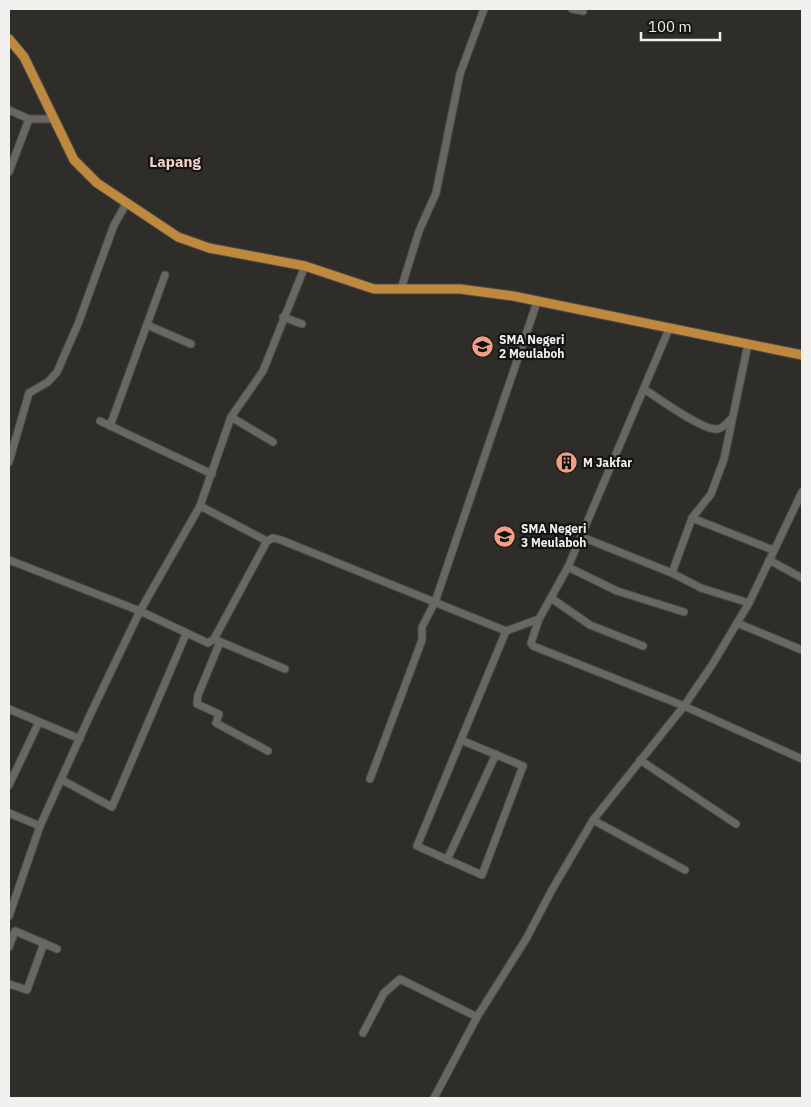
<svg xmlns="http://www.w3.org/2000/svg" width="811" height="1107" font-family="'IBM Plex Sans',sans-serif">
<rect width="100%" height="100%" fill="#2f2d2a"/>
<g fill="none" stroke-linecap="round" stroke-linejoin="round">
<defs>
<g id="minor">
<path d="M572,9L583,11"/>
<path d="M9,110L29,119"/>
<path d="M9,172L29,119H54"/>
<path d="M401,289L419,231L436,193L460,74L484,9"/>
<path d="M283,317L302,324"/>
<path d="M147,325L191,344"/>
<path d="M644,389C658,398 703,431 717,429C722,429 727,423 730,420"/>
<path d="M231,417L273,442"/>
<path d="M100,421L212,474"/>
<path d="M110,426L165,275"/>
<path d="M9,462L29,393L48,382L57,372L78,324L114,225L126,204"/>
<path d="M200,506L267,541L273,538L281,540L506,631"/>
<path d="M692,518L773,550"/>
<path d="M582,537L672,573L701,588L749,603"/>
<path d="M9,560L140,611L208,643L214,639L267,541"/>
<path d="M769,560L802,578"/>
<path d="M568,567L617,591L684,612"/>
<path d="M672,573L692,518L711,494L724,459L748,344"/>
<path d="M551,598L590,625L643,646"/>
<path d="M539,619L531,643L533,646L684,706L802,759"/>
<path d="M737,623L802,650"/>
<path d="M216,640L285,669"/>
<path d="M220,642L198,695L197,704L219,714L216,723L268,751"/>
<path d="M9,709L80,739"/>
<path d="M461,740L523,766L482,875L417,846L506,631L539,619L568,567L669,329"/>
<path d="M640,760L736,824"/>
<path d="M370,779L422,640V627L435,602L537,302"/>
<path d="M62,780L112,807L186,634"/>
<path d="M9,785L39,722"/>
<path d="M9,813L40,826"/>
<path d="M593,820L685,870"/>
<path d="M447,860L496,754"/>
<path d="M9,916L40,826L90,715L140,611L200,506L231,417L263,371L305,266"/>
<path d="M9,947L15,931L57,949"/>
<path d="M9,984L27,990L44,943"/>
<path d="M363,1033L384,993L400,979L477,1017"/>
<path d="M434,1098L477,1017L526,939L553,888L593,820L684,706L712,665L749,603L802,492"/>
</g>
<path id="major" d="M9,39L24,57L74,160L97,183L178,237L209,248L305,266L374,289H460L513,296L802,355"/>
</defs>
<use href="#minor" stroke="#4b4a48" stroke-width="9"/>
<use href="#major" stroke="#4b4a48" stroke-width="11"/>
<use href="#minor" stroke="#696763" stroke-width="7"/>
<use href="#major" stroke="#bf893d" stroke-width="9"/>
</g>
<defs>
<symbol id="school-disc" viewBox="-11 -11 22 22"><circle r="9.5" fill="#f39f83" stroke="#161514"/><path d="M0-5L7-2L0 1L-7-2ZM-4 1L0 2.5L4 1V4Q0 6-4 4Z" fill="#111"/></symbol>
<symbol id="building-disc" viewBox="-11 -11 22 22"><circle r="9.5" fill="#f39f83" stroke="#161514"/><path d="M-4-6H4V6H1V3H-1V6H-4ZM-2.5-4.3h1.7v1.8h-1.7ZM.8-4.3h1.7v1.8H.8ZM-2.5-1h1.7V.8h-1.7ZM.8-1h1.7V.8H.8Z" fill="#111"/></symbol>
</defs>
<g fill-rule="evenodd">
<use href="#school-disc" x="470" y="334" width="25" height="25"/>
<use href="#building-disc" x="554" y="450" width="25" height="25"/>
<use href="#school-disc" x="492" y="524" width="25" height="25"/>
</g>
<g text-anchor="middle" stroke-width="4.5" stroke-linejoin="round" paint-order="stroke">
<g font-size="12" font-weight="bold" fill="#f1f0ee" stroke="#161514" text-anchor="start">
<text x="499" y="344">SMA Negeri<tspan x="499" dy="14">2 Meulaboh</tspan></text>
<text x="583" y="467">M Jakfar</text>
<text x="521" y="533">SMA Negeri<tspan x="521" dy="14">3 Meulaboh</tspan></text>
</g>
<g font-size="15" font-weight="bold" fill="#f4d3c8" stroke="#161514">
<text x="175" y="167">Lapang</text>
</g>
</g>
<rect width="811" height="1107" fill="none" stroke="#f1f0ee" stroke-width="20"/>
<path d="M641 32v8h79v-8" fill="none" stroke="#f1f0ee" stroke-width="2.5"/>
<text x="648" y="32" font-size="15" fill="#f1f0ee" stroke="#161514" stroke-width="4" paint-order="stroke">100 m</text>
</svg>
